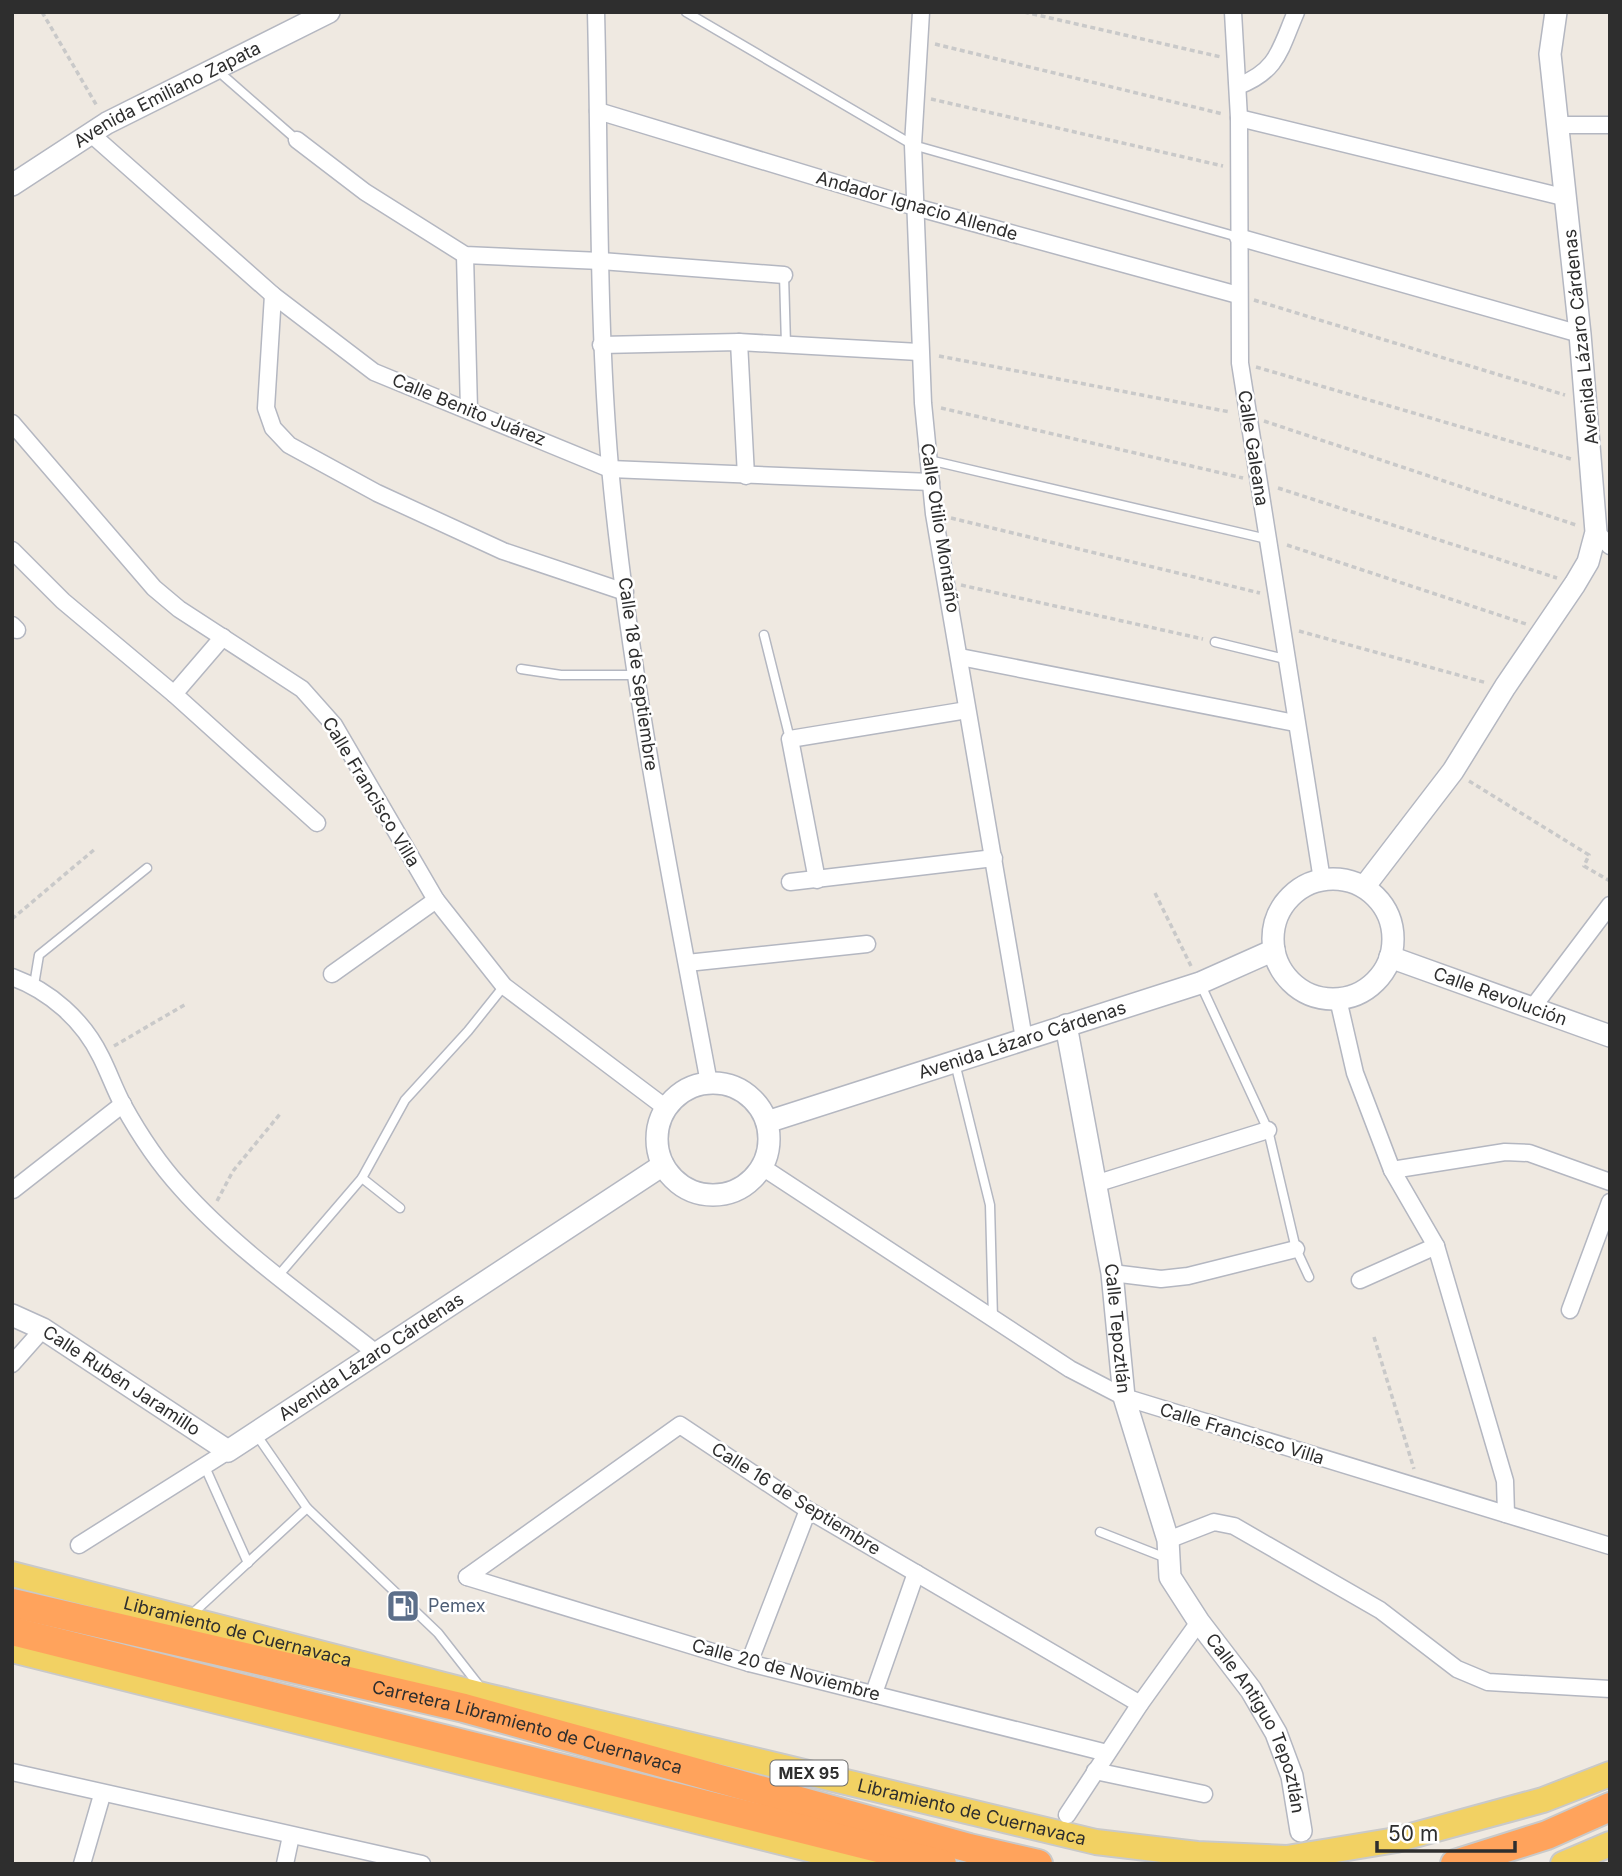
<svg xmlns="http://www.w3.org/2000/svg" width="1622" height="1876" font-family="Inter,sans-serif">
<rect width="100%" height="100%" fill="#efe9e1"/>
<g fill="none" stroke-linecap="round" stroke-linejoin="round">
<defs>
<g id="lane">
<path d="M686,12L913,145L1238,237"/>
<path d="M218,71L297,140"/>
<path d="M784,275L786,345"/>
<path d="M929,460L1267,539"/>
<path d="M764,635L790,739"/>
<path d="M1215,642L1285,659"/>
<path d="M521,669L561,675H635"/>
<path d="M1200,983L1268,1130L1296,1249L1309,1277"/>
<path d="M34,985L39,955L147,868"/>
<path d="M955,1063L990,1205L993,1319"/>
<path d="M362,1178L400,1208"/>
<path d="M278,1276L362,1178L405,1100L468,1031L504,986"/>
<path d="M256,1434L307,1508L438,1633L481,1688"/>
<path d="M205,1467L248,1563"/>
<path d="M1100,1532L1166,1558"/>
<path d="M191,1615L307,1508"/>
</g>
<g id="street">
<path d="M596,12C600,164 597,316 610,467C629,674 671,879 709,1083"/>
<path d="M921,12L913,145L923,403L934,514L1024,1039"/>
<path d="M1233,12L1239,118L1240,363L1322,880"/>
<path d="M1238,86C1278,71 1280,49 1296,12"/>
<path d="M598,111L915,207L1238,295"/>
<path d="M1239,118L1567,198"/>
<path d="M1557,125H1610"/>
<path d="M90,133L273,295L374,372L610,469L931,482"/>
<path d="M297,140L365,192L465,255L601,261L784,275"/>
<path d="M1238,237L1580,334"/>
<path d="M465,255L469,410"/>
<path d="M273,295L266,408L273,428L289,445L377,493L503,551L625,592"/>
<path d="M739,342L746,476"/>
<path d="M601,345L739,342L919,352"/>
<path d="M12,423L154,588L179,609L302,689L334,725L436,900L504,986L666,1108"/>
<path d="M1596,532L1610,546"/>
<path d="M12,550L63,601L174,694L317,823"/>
<path d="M12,625L17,630"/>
<path d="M960,657L1295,723"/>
<path d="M174,694L223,637"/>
<path d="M817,880L790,739L967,710"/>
<path d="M790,882L994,858"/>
<path d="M687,963L867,944"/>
<path d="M332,974L436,900"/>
<path d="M12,977C50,991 83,1020 101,1057C109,1073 115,1090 123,1105C139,1134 159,1164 181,1188C234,1248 313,1303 376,1353"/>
<path d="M1338,999L1355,1073L1392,1170L1436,1246L1505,1481L1506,1514"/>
<path d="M1533,1007L1610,905"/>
<path d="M762,1167L1070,1369L1124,1397L1610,1546"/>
<path d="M1392,1170L1505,1152L1529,1153L1610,1182"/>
<path d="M1095,1184L1268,1130"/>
<path d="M13,1190L123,1104"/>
<path d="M1112,1273L1161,1279L1188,1276L1296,1249"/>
<path d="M1360,1280L1436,1246"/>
<path d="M1570,1310L1610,1202"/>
<path d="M12,1364L43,1329"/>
<path d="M1168,1540L1214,1522L1234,1526L1380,1610L1457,1669L1488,1682L1610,1689"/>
<path d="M79,1545L228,1451"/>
<path d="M467,1577L680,1425L808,1510L1140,1704"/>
<path d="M467,1577L749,1663L1107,1753"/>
<path d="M749,1663L808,1510"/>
<path d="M874,1693L916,1573"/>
<path d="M1095,1771L1204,1794"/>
<path d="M12,1772L422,1864"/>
<path d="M1067,1815L1140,1704L1199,1622"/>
<path d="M82,1864L102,1795"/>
<path d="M285,1864L291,1836"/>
</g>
<g id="secondary">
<path id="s1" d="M12,185L107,123L329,12"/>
<circle cx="1333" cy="939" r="60"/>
<path d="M1364,887L1453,771L1505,687L1575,584L1588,562L1596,532L1580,334L1550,54L1556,12"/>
<path id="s2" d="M1390,957L1610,1036"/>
<path id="s3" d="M1066,1025L1112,1273L1124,1397L1168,1540L1170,1577L1199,1622L1251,1690L1276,1733L1292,1776L1301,1831"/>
<circle cx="713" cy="1139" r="56"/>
<path id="s4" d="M767,1122L1200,983L1274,950"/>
<path id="s5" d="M12,1315L43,1329L228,1451L663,1165"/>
</g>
<g id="primary">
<path id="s6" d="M12,1574L487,1696L1096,1842L1197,1854L1287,1858L1396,1840L1543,1800L1610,1774"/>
<path d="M12,1650L869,1864"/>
<path d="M1563,1864L1610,1844"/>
</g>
<g id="highway">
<path id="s7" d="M12,1603L464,1708L969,1848L1038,1864"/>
<path d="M12,1631L942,1864"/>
<path d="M1455,1864L1547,1835L1610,1807"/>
</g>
</defs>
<use href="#lane" stroke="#b4b7c1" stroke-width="11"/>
<use href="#street" stroke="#b4b7c1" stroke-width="19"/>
<use href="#secondary" stroke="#b4b7c1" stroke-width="24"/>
<use href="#primary" stroke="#c9c9c9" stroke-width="28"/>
<use href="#highway" stroke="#c9c9c9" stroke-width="32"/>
<g stroke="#c9c9c9" stroke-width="3.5" stroke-dasharray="5 3.5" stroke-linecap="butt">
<path d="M42,12L97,106"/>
<path d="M1024,12L1221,57"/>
<path d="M935,44L1223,114"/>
<path d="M931,99L1223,166"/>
<path d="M1254,300L1565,395"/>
<path d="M939,356L1230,412"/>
<path d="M1256,367L1571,459"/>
<path d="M941,408L1243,478"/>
<path d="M1264,421L1576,525"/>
<path d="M1278,488L1557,578"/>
<path d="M951,518L1260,593"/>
<path d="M1287,545L1526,624"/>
<path d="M961,585L1203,639"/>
<path d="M1299,631L1487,683"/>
<path d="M1469,781L1589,855L1584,866L1610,881"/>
<path d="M1155,893L1191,966"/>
<path d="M12,919L95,849"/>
<path d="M114,1046L186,1004"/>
<path d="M217,1201L233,1171L280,1114"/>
<path d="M1374,1337L1414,1469"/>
</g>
<use href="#lane" stroke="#fff" stroke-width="8"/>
<use href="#street" stroke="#fff" stroke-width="16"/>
<use href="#secondary" stroke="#fff" stroke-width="21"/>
<use href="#primary" stroke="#f2d163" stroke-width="24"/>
<use href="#highway" stroke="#ffa35c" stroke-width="28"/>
</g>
<defs>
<symbol id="fuel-square" viewBox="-11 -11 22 22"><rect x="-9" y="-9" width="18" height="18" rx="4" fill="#5c6f8a" stroke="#fff"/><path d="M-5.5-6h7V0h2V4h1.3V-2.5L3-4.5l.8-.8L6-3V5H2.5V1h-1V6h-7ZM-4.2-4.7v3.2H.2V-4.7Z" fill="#fff"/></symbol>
</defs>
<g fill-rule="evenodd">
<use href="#fuel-square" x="384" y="1587" width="38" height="38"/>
</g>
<g text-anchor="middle" stroke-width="5" stroke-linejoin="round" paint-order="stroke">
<rect fill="#fff" stroke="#6d6d6d" stroke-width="2" x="770.5" y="1760.5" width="77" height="25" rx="5"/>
<g font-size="16" font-weight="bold" fill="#2e2e2e">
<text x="809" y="1779">MEX 95</text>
</g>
<g font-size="18" fill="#2e2e2e" stroke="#fff">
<text dy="6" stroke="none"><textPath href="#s1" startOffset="180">Avenida Emiliano Zapata</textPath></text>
<text transform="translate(917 206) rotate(16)" y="6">Andador Ignacio Allende</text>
<text transform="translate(1581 337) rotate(-96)" y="6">Avenida Lázaro Cárdenas</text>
<text transform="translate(469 410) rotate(22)" y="6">Calle Benito Juárez</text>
<text transform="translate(1253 448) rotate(81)" y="6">Calle Galeana</text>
<text transform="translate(940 528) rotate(81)" y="6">Calle Otilio Montaño</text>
<text transform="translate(638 674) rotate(82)" y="6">Calle 18 de Septiembre</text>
<text transform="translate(371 792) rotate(59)" y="6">Calle Francisco Villa</text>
<text dy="6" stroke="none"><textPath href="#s2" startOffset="117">Calle Revolución</textPath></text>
<text dy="6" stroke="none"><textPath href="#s4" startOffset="268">Avenida Lázaro Cárdenas</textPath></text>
<text dy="6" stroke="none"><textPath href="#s3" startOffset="308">Calle Tepoztlán</textPath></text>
<text dy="6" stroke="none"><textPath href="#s5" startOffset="427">Avenida Lázaro Cárdenas</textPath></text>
<text dy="6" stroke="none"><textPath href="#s5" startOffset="128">Calle Rubén Jaramillo</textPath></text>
<text transform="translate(1242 1434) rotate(17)" y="6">Calle Francisco Villa</text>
<text transform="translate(796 1499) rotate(32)" y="6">Calle 16 de Septiembre</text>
<text dy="6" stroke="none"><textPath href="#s6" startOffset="233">Libramiento de Cuernavaca</textPath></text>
<text transform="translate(786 1670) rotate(15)" y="6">Calle 20 de Noviembre</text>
<text dy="6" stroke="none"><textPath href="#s3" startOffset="735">Calle Antiguo Tepoztlán</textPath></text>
<text dy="6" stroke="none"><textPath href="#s7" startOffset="530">Carretera Libramiento de Cuernavaca</textPath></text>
<text dy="6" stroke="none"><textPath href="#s6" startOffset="989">Libramiento de Cuernavaca</textPath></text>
</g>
<g font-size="18" fill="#4e5e75" stroke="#fff" text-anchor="start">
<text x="428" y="1612">Pemex</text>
</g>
</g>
<rect width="1622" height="1876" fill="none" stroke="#2e2e2e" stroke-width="28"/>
<path d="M1377 1841v10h138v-10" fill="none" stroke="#2e2e2e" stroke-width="3.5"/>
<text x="1388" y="1841" font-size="21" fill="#2e2e2e" stroke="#ffffff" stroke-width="5" paint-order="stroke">50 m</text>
</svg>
